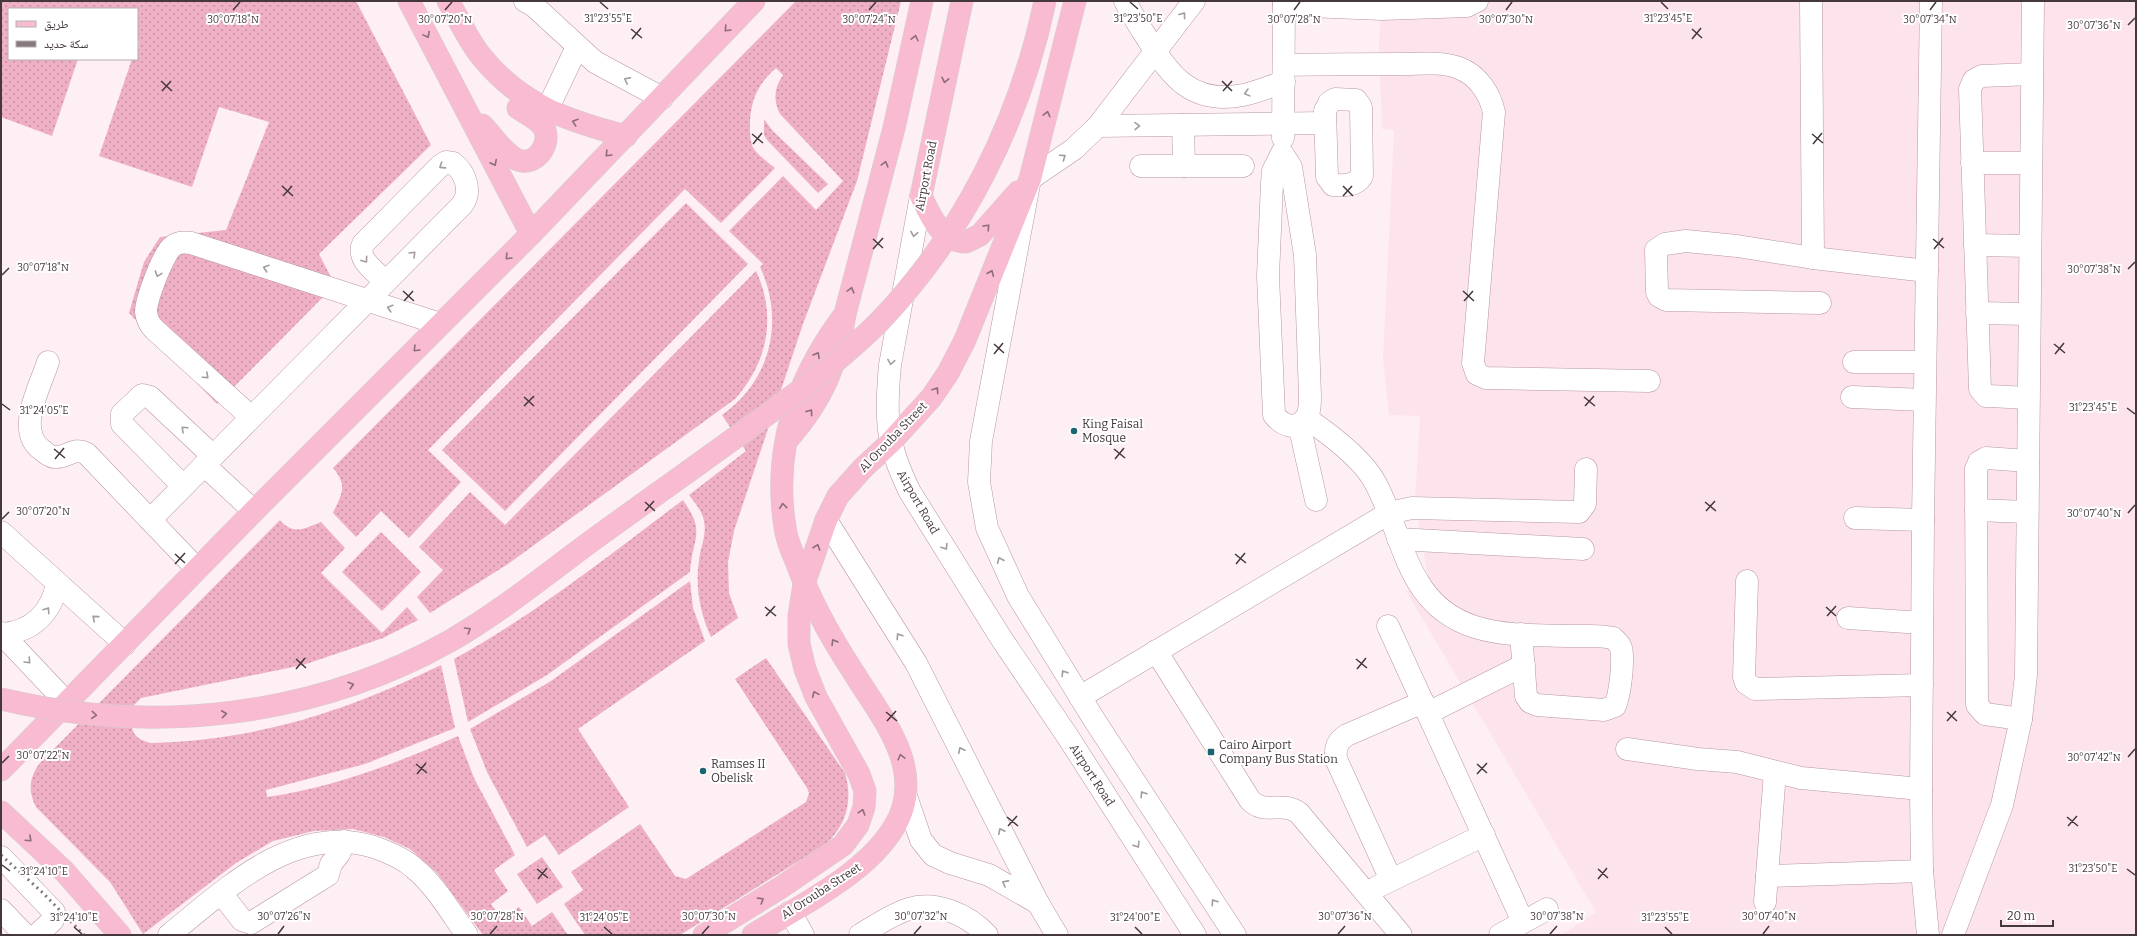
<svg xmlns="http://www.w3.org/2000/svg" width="2137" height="936" font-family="Bitter,'Noto Naskh Arabic',serif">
<defs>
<pattern id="grass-dots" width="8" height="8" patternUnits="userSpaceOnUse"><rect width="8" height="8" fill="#efb0c5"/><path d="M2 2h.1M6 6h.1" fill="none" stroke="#c390a1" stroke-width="1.8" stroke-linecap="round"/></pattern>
</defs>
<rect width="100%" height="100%" fill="#fdeff3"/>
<path fill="#fde3eb" d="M1381,1H2136V935H1561L1596,912L1406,591L1430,590L1415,500L1420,416L1389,415L1383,359L1394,130L1382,129L1379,48Z"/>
<g fill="url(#grass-dots)">
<path d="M1,1H356L431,145L319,254L335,285L217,404L129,313L144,262L160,237L226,230L269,122L219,107L192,187L99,156L132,59H137L139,41L137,40V9H9V59H78L52,136L1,117Z"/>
<path d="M796,1H901L857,181L803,324L734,531L728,562L729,593L738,618L711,637C700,613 695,587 699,561C700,548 707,535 704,521C702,511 695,503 689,495L746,451L722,415C771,381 785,320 760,267L763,264L729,231L783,176L816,210L843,181L780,114C773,100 774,88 783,75L776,68C756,85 749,105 750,131C750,136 751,145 754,149C759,156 768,162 775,168L721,223L685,189L428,450L461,482L409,538L381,511L356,537L333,513C342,493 348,486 333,468Z"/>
<path d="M764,119L772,130L828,184L818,193L767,140L764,135Z"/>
<path d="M686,203L748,264L505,511L442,450Z"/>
<path d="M756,271C777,316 768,362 735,399L508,564L430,613L417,597L443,570L419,547L470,492L505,525Z"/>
<path d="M683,500C706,533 693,535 690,572L547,675L468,722L454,659C536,614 608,556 683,500Z"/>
<path d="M280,520C293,536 306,528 321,522L345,548L321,573L382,633L407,607L418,620L383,638L303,665L141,698L132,707C131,726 129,738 151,743C258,740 345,712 441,665L455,728L365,764L266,790L267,797C332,788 398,763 458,736L474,778L515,855L494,870L508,891L491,904L502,919L519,907L532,926L552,912L568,935H483L437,873L410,849L384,837L353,829L314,831L273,841L236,863L143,934L110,882L36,807C28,791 29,779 39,764Z"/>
<path d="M381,532L421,572L382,611L342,572Z"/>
<path d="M690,581L693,608L705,641L578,729L629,807L559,855L545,835L527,847L487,772L470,729L551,681Z"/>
<path d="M766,658L845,773C853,801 847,824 826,844L680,935H585L564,904L583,890L571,872L640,824L675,876L686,879L806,802L809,793L807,788L735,679Z"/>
<path d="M542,857L563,887L537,904L517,874Z"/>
</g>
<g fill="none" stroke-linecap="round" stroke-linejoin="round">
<defs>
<g id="minor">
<path d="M525,1L534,6L595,62L662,98"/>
<path d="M1125,1C1132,14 1139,26 1147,38C1170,77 1193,105 1243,95C1257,92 1271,86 1284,82"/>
<path d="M1194,1L1098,126L1074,149L1030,179L981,441L979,482L987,528L1018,596L1095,721L1235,935"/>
<path d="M1811,1L1813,258"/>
<path d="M1284,5L1382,9L1467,6L1477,1"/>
<path d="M1285,65C1324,64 1362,64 1401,64C1420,64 1441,61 1459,68C1478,75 1490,94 1494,112L1473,363L1477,374L1486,378L1649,381"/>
<path d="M1335,99L1356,100L1361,107L1362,176C1356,186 1344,186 1333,185L1327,177L1325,111L1329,103Z"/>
<path d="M547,110L577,47"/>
<path d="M1183,125L1184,166"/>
<path d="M1098,126L1325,123"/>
<path d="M1283,138L1284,1"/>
<path d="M1282,153L1291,167L1305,255L1310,396C1310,403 1310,412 1306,418C1296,432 1282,425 1274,415L1268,276L1272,183L1273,171Z"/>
<path d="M1972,163H2031"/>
<path d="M1141,166H1243"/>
<path d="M921,196L890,365C885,418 886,444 910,492L1001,638L1068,737L1195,935"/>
<path d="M1975,245L2030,246"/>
<path d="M1820,303L1666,300L1659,296L1657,292L1656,250L1665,244L1686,241L1737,246L1813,258L1927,271"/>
<path d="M1977,313L2029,314"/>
<path d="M48,362C40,387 15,431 42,450C46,453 50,457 55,457C67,458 74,446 87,454L197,569"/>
<path d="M1854,362H1925"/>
<path d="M1852,397L1924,400"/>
<path d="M2028,398L1990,396H1986L1980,389L1970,89L1974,80L1982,76L2032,74"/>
<path d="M251,417L154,329C149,324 147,319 146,312C146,300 163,253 173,246C178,242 184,242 191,243L440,324"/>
<path d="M1306,418C1328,433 1364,460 1376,484C1405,539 1406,605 1475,627C1507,637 1543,635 1577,636C1588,636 1601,635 1613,638C1616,641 1619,643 1621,648C1624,660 1620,695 1615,706L1604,710L1537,705L1530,702L1526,696L1521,634"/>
<path d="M1299,424L1316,500"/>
<path d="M204,465L254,511"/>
<path d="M183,486L122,424V414L142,395L150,397L213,456"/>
<path d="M1976,510L2027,512"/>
<path d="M1855,518L1923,520"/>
<path d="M150,520L462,205C472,192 466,173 453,163L446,162L440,166L363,244C356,259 375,271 385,281"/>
<path d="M826,520L916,663L1038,903L1057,935"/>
<path d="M1,532L125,644"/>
<path d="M1398,539L1583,549"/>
<path d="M1747,581L1744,677L1746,683L1755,689L1922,685"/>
<path d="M1848,618L1922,623"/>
<path d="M1388,626L1523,922"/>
<path d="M1,633L67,703"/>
<path d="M3,634C33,631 51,613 57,584"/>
<path d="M1156,651L1250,800C1264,816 1282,800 1299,813L1401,935"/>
<path d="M1080,697L1389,513L1412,508L1579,512L1585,504L1586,469"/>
<path d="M1428,713L1524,665"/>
<path d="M2021,719L1985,714L1977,705L1976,469L1979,462L1986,458L2028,461"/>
<path d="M1627,749L1698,759L1737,762L1801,778L1921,789"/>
<path d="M906,796L921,840L933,855L950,863L989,875L1038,903"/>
<path d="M1,857L54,912L53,920L37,935"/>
<path d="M1767,876L1922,871"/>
<path d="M1391,880L1336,759C1335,748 1337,741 1347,735L1423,702"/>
<path d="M1377,887L1484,835"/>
<path d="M221,893L242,920L251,923L328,875L331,864L339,854L344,841"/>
<path d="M1765,902L1775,772"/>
<path d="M1,910L25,935"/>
<path d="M790,912L803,935"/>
<path d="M169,935C226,889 294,822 374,847C388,852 403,858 414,868C436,886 451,913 467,935"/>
<path d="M860,935C875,926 892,914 909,909C936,900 968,915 987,935"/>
<path d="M1500,935L1547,909"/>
<path d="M1928,935L1922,871L1921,789L1923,520L1931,1"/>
<path d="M1953,935L2002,805L2021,719L2026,675L2033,1"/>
</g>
<g id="major">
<path d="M409,1L531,234"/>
<path d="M448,1C459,19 468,40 481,56C520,105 568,121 626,136"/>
<path d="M962,1L921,196C930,215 941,242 966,242L980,235L1018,192"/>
<path d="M482,125C492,135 502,151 514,158C535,171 556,140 541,124C534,117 525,113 518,108"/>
<path d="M789,438C822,400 838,364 845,314L894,128L922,1"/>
<path d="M1,770L254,511L531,234L754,1"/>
<path d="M1,812L64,871L120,935"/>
<path d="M704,935L780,888L843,845L858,825L864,807L865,791L859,774L816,697L805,669L799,644V616L804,584L826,520L838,496L863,468L890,443L931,398L948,373L965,340L1030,179L1075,1"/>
<path d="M753,935C800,905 874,871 899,818C923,764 880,716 854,673C831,638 810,601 796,561C792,552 788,543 786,533C771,451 796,379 845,314"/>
</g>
</defs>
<use href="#minor" stroke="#b797a1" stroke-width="23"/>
<use href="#major" stroke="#d2cfd0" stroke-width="23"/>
<use href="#minor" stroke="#fff" stroke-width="22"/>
<use href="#major" stroke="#f8bbd1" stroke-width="22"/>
<path stroke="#86797d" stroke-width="3" stroke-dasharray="2 4" stroke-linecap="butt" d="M1,855L43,893L84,935"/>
<defs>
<path id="major-bridge" d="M1,699C152,735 313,718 450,641C502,611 549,572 597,537C665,488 734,439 802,389C828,368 855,346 879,322C964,233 1020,121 1045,1"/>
</defs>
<use href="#major-bridge" stroke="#d2cfd0" stroke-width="23" stroke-linecap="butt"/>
<use href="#major-bridge" stroke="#f8bbd1" stroke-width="22"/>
</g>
<defs><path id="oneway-chevron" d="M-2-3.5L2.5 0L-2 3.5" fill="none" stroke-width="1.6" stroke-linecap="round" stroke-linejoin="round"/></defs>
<g stroke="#a29c9e">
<use href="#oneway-chevron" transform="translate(1183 15) rotate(-53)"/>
<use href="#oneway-chevron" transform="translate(627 80) rotate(-152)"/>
<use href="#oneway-chevron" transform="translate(1247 93) rotate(165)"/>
<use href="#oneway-chevron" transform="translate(1137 126) rotate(-1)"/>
<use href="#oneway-chevron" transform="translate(1063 157) rotate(-34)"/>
<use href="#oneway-chevron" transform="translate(442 166) rotate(147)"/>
<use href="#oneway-chevron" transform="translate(914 234) rotate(100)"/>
<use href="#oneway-chevron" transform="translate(413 254) rotate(-45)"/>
<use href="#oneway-chevron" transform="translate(365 260) rotate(54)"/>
<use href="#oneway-chevron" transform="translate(266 268) rotate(-162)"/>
<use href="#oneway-chevron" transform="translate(158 274) rotate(110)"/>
<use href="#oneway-chevron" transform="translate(390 308) rotate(-163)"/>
<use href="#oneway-chevron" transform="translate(891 362) rotate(99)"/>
<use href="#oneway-chevron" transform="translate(206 376) rotate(42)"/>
<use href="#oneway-chevron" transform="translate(184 429) rotate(-137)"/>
<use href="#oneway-chevron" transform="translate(945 547) rotate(58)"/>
<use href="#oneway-chevron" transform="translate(1000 560) rotate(-113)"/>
<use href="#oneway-chevron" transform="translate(47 610) rotate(-56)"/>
<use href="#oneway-chevron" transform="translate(95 618) rotate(-139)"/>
<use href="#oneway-chevron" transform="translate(899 636) rotate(-123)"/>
<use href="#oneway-chevron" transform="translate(28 661) rotate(47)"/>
<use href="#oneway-chevron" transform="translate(1064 673) rotate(-122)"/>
<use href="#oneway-chevron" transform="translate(961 750) rotate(-116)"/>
<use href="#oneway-chevron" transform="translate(1143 794) rotate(-123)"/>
<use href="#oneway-chevron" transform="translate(1001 831) rotate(-117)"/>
<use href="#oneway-chevron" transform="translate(1137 845) rotate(57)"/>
<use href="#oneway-chevron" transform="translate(1005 883) rotate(-151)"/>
<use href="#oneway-chevron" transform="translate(1214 902) rotate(-123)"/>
</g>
<g stroke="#8d6c78">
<use href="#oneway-chevron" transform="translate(727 29) rotate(133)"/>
<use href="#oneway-chevron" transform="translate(427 35) rotate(62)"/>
<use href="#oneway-chevron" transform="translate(915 38) rotate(-77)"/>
<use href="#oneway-chevron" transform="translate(945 80) rotate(102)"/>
<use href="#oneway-chevron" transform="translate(1047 114) rotate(-76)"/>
<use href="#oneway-chevron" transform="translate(575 122) rotate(-161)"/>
<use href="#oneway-chevron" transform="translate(608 154) rotate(134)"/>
<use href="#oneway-chevron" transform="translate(494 163) rotate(63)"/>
<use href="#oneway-chevron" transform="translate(885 164) rotate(-75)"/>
<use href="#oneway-chevron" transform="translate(987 227) rotate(-47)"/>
<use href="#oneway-chevron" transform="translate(508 257) rotate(135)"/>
<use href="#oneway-chevron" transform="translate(991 273) rotate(-67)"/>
<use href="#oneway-chevron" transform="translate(851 290) rotate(-75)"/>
<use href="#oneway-chevron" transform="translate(416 349) rotate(135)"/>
<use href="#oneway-chevron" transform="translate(817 355) rotate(-61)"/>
<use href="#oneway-chevron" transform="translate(936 390) rotate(-56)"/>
<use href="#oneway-chevron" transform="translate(810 412) rotate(-54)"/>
<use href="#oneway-chevron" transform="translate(783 506) rotate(-96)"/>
<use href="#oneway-chevron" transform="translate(817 547) rotate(-71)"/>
<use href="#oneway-chevron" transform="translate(468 630) rotate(-31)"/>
<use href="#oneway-chevron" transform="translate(834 642) rotate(-121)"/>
<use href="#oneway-chevron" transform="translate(351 685) rotate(-18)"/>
<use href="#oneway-chevron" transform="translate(815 694) rotate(-114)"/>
<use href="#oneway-chevron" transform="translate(224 714) rotate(-6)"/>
<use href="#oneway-chevron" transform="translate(94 715) rotate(5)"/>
<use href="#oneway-chevron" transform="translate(901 757) rotate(-104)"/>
<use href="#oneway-chevron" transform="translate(862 812) rotate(-73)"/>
<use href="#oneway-chevron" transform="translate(29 839) rotate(43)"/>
<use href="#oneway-chevron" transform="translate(761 900) rotate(-32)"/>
</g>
<path fill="none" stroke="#45383c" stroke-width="1.5" d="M600,2L608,9M1130,2L1138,9M1661,2L1668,9M233,10L240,2M445,10L452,2M869,10L876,2M1294,10L1300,2M1506,10L1512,2M1930,10L1936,2M2128,25L2135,18M631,29L642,38M1692,29L1702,38M632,39L641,28M1692,39L1701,28M161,81L172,91M1222,81L1232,91M162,91L171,81M1223,91L1232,81M752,134L763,143M1812,134L1823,143M753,144L762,133M1813,144L1822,133M282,186L293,196M1343,186L1353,196M283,196L292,186M1343,196L1352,186M873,239L883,248M1933,239L1944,248M873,249L883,238M1934,249L1943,238M2128,269L2135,262M2,275L9,268M403,291L414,301M1463,291L1474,301M404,301L413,291M1464,301L1473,291M994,344L1004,353M2054,344L2065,353M994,354L1003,343M2055,354L2064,343M524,397L534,406M1584,397L1595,406M2,404L10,410M524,406L534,396M1585,406L1594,396M2127,408L2135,414M54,449L65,458M1114,449L1125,458M55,459L64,448M1115,459L1124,448M645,502L655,511M1705,502L1716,511M645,511L654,501M1706,511L1715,501M2128,513L2135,505M2,519L9,512M175,554L185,563M1235,554L1246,563M175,564L185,553M1236,564L1245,553M765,607L776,616M1826,607L1836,616M766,616L775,606M1827,616L1836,606M296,659L306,668M1356,659L1367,668M296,669L305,658M1357,669L1366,658M886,712L897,721M1947,712L1957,721M887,721L896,711M1947,721L1956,711M2128,757L2135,749M2,763L9,756M416,764L427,773M1477,764L1487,773M417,774L426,763M1477,774L1487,763M1007,817L1018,826M2067,817L2078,826M1008,826L1017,816M2068,826L2077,816M2,865L10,871M537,869L548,878M1598,869L1608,878M2127,869L2135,875M538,879L547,868M1598,879L1607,868M74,927L82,934M604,927L612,934M1135,927L1142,934M1665,927L1672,934M278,934L284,926M490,934L497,926M702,934L709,926M914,934L921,926M1338,934L1345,926M1550,934L1557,926M1763,934L1769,926"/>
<g fill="#1a6570" stroke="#fff" stroke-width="1.5">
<circle cx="1074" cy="431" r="4"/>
<rect x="1207" y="748" width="8" height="8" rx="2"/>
<circle cx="703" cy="771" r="4"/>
</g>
<g text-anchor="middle" stroke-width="4" stroke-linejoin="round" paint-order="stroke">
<g font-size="12" fill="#45383c" stroke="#fff">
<text transform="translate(926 176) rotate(-79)" y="4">Airport Road</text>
<text transform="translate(893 437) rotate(-46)" y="4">Al Orouba Street</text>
<text transform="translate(918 502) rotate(60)" y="4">Airport Road</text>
<text transform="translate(1092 775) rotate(57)" y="4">Airport Road</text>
<text transform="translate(821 891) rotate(-33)" y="4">Al Orouba Street</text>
</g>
<g font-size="12" fill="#45383c" stroke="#fff" text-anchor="start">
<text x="1082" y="428">King Faisal<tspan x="1082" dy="14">Mosque</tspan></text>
<text x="1219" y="749">Cairo Airport<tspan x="1219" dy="14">Company Bus Station</tspan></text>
<text x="711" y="768">Ramses II<tspan x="711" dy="14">Obelisk</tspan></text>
</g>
</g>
<g font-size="10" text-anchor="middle" fill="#45383c" stroke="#fff" stroke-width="4" stroke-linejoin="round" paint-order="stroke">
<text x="608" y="22">31°23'55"E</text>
<text x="1138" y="22">31°23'50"E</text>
<text x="1668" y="22">31°23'45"E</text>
<text x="1294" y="23">30°07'28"N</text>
<text x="1506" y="23">30°07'30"N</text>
<text x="1930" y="23">30°07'34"N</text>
<text x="233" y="23">30°07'18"N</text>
<text x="445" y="23">30°07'20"N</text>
<text x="869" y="23">30°07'24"N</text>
<text x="2094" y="29">30°07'36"N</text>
<text x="43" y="271">30°07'18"N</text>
<text x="2094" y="273">30°07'38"N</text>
<text x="2093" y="411">31°23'45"E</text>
<text x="44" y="414">31°24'05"E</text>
<text x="43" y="515">30°07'20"N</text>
<text x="2094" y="517">30°07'40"N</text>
<text x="43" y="759">30°07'22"N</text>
<text x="2094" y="761">30°07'42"N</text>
<text x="2093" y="872">31°23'50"E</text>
<text x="44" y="875">31°24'10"E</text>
<text x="284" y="920">30°07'26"N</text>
<text x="497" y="920">30°07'28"N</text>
<text x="709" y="920">30°07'30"N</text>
<text x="921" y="920">30°07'32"N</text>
<text x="1345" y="920">30°07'36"N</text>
<text x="1557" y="920">30°07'38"N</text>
<text x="1769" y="920">30°07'40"N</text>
<text x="74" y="921">31°24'10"E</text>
<text x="604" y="921">31°24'05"E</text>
<text x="1135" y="921">31°24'00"E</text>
<text x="1665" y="921">31°23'55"E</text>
</g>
<rect width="2137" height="936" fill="none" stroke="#45383c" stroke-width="4"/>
<rect x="8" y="8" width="130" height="52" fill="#ffffff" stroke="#b5afb1"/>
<rect x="16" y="21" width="20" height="6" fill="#f8bbd1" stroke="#b5afb1"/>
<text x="44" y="28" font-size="12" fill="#45383c">طريق</text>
<rect x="16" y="41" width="20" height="6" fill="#86797d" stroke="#b5afb1"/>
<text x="44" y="48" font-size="12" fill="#45383c">سكة حديد</text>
<path d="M2001 920v6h52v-6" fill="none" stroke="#45383c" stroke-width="2"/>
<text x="2007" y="920" font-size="12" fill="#45383c" stroke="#ffffff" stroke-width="3" paint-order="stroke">20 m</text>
</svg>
